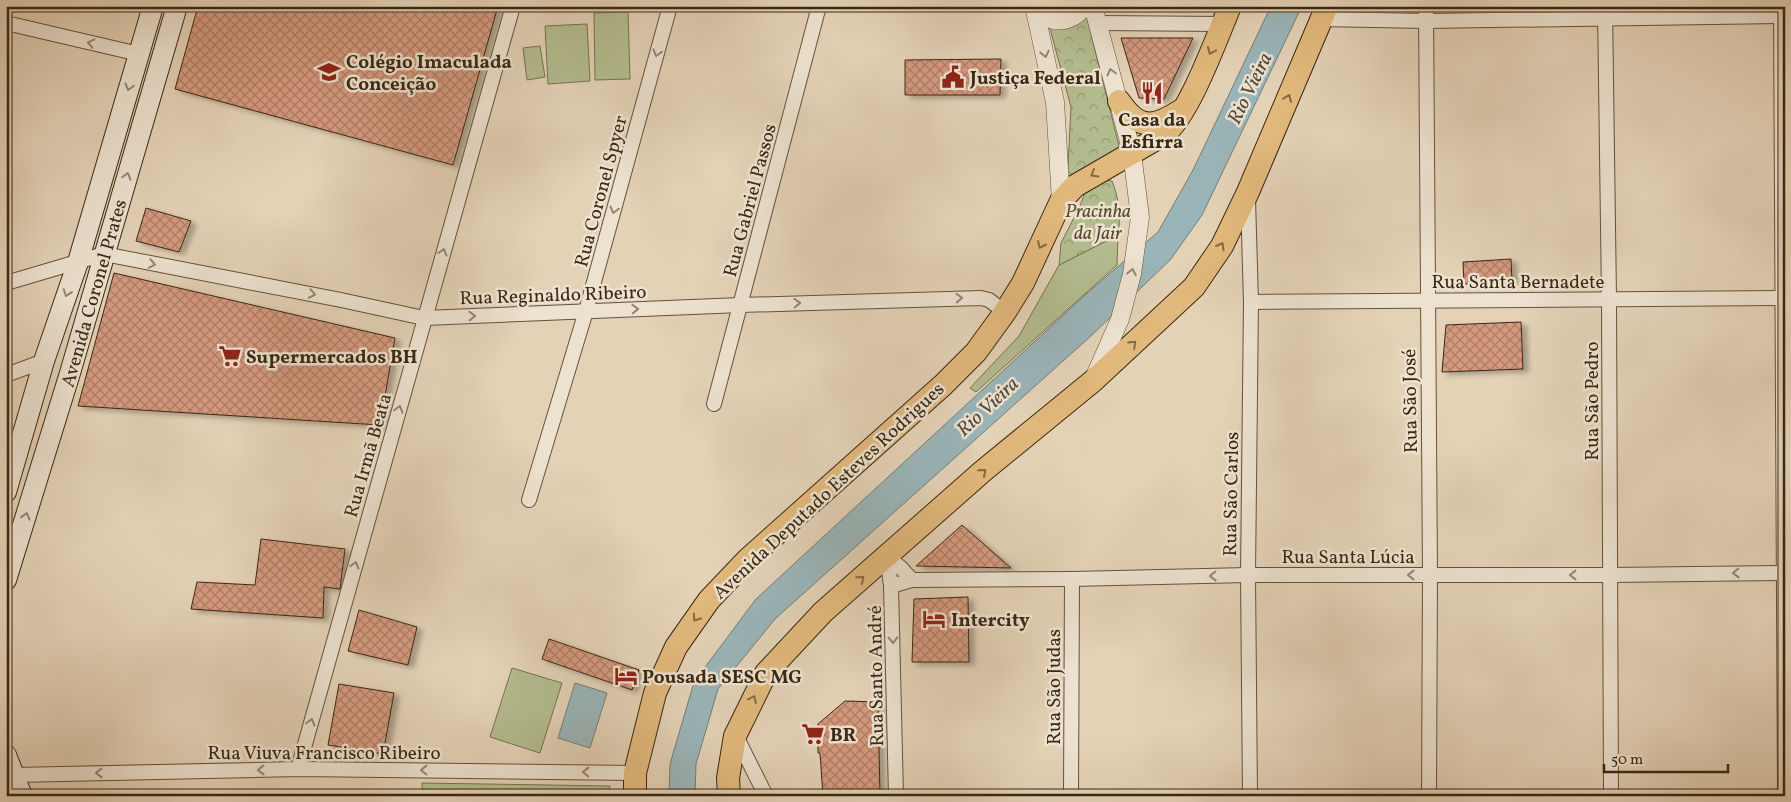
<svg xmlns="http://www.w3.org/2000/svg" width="1791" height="802" font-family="Vollkorn,serif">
<defs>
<pattern id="park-crowns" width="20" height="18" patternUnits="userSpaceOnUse" patternTransform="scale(1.25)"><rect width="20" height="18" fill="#b3bc8f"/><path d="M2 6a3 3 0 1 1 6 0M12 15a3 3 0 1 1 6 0" fill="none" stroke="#939973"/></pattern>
<pattern id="building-cross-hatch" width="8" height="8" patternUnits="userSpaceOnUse" patternTransform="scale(1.25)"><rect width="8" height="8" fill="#d5997e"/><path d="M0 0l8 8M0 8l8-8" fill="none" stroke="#ae7d66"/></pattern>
<filter id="shadow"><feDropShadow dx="5.5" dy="3" stdDeviation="2.5" flood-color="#0004"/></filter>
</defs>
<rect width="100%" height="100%" fill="#e4d2b7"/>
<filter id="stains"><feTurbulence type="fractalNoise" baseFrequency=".004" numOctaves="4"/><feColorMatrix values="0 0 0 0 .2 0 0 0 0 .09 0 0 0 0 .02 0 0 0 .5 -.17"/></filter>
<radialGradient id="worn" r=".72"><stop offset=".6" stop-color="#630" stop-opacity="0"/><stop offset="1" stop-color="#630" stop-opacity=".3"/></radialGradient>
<g fill="#b3bc8f" stroke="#767250">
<path d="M628,12L630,79L595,80L594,13Z"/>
<path d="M587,24L590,81L548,84L545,26Z"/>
<path d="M540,46L545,77L527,80L523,48Z"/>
<path d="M1118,235L1117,265L976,392L970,388L1019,336L1059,265Z"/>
<path d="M512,668L562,683L540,753L490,737Z"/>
<path d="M422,783L610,786V796H422Z"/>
</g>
<g fill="url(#park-crowns)" stroke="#767250">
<path d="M1044,6H1084L1120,150L1067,186L1071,107Z"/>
<path d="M1100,180L1112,181C1119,199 1121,215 1118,235L1059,265L1061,243L1079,208L1087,188Z"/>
</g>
<g fill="#9ab5b9" stroke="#747d76">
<path d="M1271,6H1302L1202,215L1171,259L1092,335L775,619L718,689L696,764L695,796H669L670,764L694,682L756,599L1085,295L1158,232L1193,170Z"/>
<path d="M575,683L607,693L590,748L558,738Z"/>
</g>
<g fill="url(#building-cross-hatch)" stroke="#3a2812" filter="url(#shadow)">
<path d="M198,6H498L453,165L175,89Z"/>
<path d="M1121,38H1193L1164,99L1139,98Z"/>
<path d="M1001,59L1000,95H905V60Z"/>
<path d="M146,208L191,221L179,252L136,241Z"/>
<path d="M1511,259L1512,282L1464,284L1463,262Z"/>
<path d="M114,273L395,338L380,425L78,406Z"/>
<path d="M1521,322L1523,369L1442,372L1446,325Z"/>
<path d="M962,525L1011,568L916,566Z"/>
<path d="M261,539L345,549L340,589L324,587L323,618L191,609L197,582L255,585Z"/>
<path d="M968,597L969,662H912L914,599Z"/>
<path d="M359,610L417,627L408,665L348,651Z"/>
<path d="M549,639L639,670L632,690L542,659Z"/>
<path d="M339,684L394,693L383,754L328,745Z"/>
<path d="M845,701L878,702L880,796H823L820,753H818V724Z"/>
</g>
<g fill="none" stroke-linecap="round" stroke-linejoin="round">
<defs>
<g id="minor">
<path d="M1426,6L1430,575L1429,796"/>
<path d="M1605,6L1609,299L1611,796"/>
<path d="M1781,6L1785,796"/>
<path d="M1321,19L1426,21L1785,16"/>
<path d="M6,23L139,54"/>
<path d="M1097,23L1223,24"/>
<path d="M1248,199L1251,302L1248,575L1250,796"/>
<path d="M6,283L104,254L341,300L424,318L741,305L981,298L989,300L1005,312"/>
<path d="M1251,302L1785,298"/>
<path d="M6,375L44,361"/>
<path d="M714,404L819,6"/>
<path d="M529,500L586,311L670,6"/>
<path d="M887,556L891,586L896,796"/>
<path d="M887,556L900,567L912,580"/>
<path d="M891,586L912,580L1072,579L1248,575H1610L1785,573"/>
<path d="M736,736L766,796"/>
<path d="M298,769L513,6"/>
<path d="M7,777L14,775L298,769L635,773"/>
<path d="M1071,796L1072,579"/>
</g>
<g id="tertiary">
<path d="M1034,6L1055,102L1061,201"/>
<path d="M1093,6L1132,153L1140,217L1132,274L1120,319L1095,376"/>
<path d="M1034,8C1039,12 1043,16 1048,18C1061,24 1077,18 1084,6"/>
</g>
<g id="secondary">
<path d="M6,492L44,361L78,262L153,6"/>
<path d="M6,580L70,373L177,6"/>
<path d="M6,755L22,796"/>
</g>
<g id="primary">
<path d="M1119,101C1138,129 1152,129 1180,111"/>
<path d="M635,796V773L655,693L676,647L709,600L747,560L943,385L976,352L1005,312L1023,283L1061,201L1075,186L1163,135C1188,118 1217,37 1230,6"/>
<path d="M729,796L728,778L735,736L766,673L823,612L983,471L1093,381L1194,287L1222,246L1248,192L1327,6"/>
</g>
</defs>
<use href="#minor" stroke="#64523b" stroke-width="16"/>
<use href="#tertiary" stroke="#64523b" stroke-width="19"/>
<use href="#secondary" stroke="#3a2812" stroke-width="22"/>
<use href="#primary" stroke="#3a2812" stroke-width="24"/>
<use href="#minor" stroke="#ede2d0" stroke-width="14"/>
<use href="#tertiary" stroke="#ede2d0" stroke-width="18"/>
<use href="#secondary" stroke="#ede2d0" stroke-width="20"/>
<use href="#primary" stroke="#e2b97c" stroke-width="22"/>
</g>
<defs><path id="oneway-chevron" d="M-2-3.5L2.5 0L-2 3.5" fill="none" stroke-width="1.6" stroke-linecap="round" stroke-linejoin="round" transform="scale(1.25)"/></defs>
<g stroke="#948571">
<use href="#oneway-chevron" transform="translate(91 43) rotate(-167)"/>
<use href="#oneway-chevron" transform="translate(657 53) rotate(105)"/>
<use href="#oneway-chevron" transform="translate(1045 54) rotate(77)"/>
<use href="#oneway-chevron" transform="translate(1111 72) rotate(-105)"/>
<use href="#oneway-chevron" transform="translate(129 87) rotate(106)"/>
<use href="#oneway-chevron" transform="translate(127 176) rotate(-74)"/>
<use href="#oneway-chevron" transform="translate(614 210) rotate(105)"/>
<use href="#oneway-chevron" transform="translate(443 252) rotate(-74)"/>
<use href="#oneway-chevron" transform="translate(152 264) rotate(11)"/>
<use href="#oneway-chevron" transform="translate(1132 272) rotate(-79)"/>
<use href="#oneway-chevron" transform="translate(67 293) rotate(109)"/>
<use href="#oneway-chevron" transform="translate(312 294) rotate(11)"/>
<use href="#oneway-chevron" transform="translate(959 298) rotate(-2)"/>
<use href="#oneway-chevron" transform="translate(797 303) rotate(-2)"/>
<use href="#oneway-chevron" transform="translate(635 309) rotate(-2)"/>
<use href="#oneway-chevron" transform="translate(472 316) rotate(-2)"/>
<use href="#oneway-chevron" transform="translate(399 409) rotate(-74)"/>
<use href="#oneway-chevron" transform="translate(26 516) rotate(-73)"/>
<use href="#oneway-chevron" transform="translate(355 565) rotate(-74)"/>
<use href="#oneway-chevron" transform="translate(1736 573) rotate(179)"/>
<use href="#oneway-chevron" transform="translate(1411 575) rotate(-180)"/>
<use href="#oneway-chevron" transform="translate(1573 575) rotate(180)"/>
<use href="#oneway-chevron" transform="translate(1213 576) rotate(179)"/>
<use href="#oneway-chevron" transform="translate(893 640) rotate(89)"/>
<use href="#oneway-chevron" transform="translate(311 722) rotate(-74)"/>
<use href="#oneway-chevron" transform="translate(261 770) rotate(179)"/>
<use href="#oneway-chevron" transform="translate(424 770) rotate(-179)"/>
<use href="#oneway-chevron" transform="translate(586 772) rotate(-179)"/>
<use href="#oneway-chevron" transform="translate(99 773) rotate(179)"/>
</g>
<g stroke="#866942">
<use href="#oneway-chevron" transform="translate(1211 51) rotate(113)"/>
<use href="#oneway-chevron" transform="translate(1288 98) rotate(-67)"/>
<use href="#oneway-chevron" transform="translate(1094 174) rotate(150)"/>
<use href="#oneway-chevron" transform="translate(1041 245) rotate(114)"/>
<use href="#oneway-chevron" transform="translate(1221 246) rotate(-60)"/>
<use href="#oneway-chevron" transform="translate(1133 344) rotate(-43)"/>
<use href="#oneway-chevron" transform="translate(983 472) rotate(-41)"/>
<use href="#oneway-chevron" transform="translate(861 579) rotate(-41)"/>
<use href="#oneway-chevron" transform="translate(696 618) rotate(125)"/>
<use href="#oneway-chevron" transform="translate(753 699) rotate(-64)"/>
</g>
<defs>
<symbol id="school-bare" viewBox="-9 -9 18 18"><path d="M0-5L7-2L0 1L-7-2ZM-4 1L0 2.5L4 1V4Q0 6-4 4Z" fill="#8f2418" stroke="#ede2d0" stroke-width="2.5" paint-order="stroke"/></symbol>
<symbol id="civic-bare" viewBox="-9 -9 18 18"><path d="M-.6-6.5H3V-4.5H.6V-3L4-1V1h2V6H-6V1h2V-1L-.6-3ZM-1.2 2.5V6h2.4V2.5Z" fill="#8f2418" stroke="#ede2d0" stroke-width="2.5" paint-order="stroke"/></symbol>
<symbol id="restaurant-bare" viewBox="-9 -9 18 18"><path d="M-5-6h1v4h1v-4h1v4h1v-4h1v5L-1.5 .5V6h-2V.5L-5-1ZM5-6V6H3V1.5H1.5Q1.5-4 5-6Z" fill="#8f2418" stroke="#ede2d0" stroke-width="2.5" paint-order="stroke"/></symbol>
<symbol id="supermarket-bare" viewBox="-9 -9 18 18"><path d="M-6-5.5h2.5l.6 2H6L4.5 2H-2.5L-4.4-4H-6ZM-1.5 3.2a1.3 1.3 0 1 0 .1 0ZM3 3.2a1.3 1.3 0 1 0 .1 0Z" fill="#8f2418" stroke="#ede2d0" stroke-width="2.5" paint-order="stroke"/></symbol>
<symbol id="hotel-bare" viewBox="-9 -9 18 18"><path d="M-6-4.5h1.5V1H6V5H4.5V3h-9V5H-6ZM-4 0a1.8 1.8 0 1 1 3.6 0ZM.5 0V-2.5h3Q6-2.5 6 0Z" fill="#8f2418" stroke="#ede2d0" stroke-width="2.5" paint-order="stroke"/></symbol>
</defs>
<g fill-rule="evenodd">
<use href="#school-bare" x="313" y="56" width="32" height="32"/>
<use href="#civic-bare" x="937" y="61" width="32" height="32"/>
<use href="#restaurant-bare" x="1136" y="77" width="32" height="32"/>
<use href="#supermarket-bare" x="214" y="340" width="32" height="32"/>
<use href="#hotel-bare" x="918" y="603" width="32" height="32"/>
<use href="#hotel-bare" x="610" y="660" width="32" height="32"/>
<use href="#supermarket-bare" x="797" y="718" width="32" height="32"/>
</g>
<g text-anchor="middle" stroke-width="5" stroke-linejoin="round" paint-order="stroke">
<g font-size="19" font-weight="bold" fill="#3a2812" stroke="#ede2d0" text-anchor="start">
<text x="346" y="68">Colégio Imaculada<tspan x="346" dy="22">Conceição</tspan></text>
<text x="970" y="84">Justiça Federal</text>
<text x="1152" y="126" text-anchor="middle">Casa da<tspan x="1152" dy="22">Esfirra</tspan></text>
<text x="246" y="363">Supermercados BH</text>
<text x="951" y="626">Intercity</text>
<text x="642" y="683">Pousada SESC MG</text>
<text x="830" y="741">BR</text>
</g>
<g font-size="19" fill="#3a2812" stroke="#ede2d0">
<text transform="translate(600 191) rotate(-75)" y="7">Rua Coronel Spyer</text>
<text transform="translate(749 200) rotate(-75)" y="7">Rua Gabriel Passos</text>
<text x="1518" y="288">Rua Santa Bernadete</text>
<text transform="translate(93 293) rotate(-74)" y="7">Avenida Coronel Prates</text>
<text transform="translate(553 294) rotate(-2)" y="7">Rua Reginaldo Ribeiro</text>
<text transform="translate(1409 401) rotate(-91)" y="7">Rua São José</text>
<text transform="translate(1591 401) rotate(-90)" y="7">Rua São Pedro</text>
<text transform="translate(367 455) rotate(-74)" y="7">Rua Irmã Beata</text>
<text transform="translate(828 490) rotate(-43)" y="7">Avenida Deputado Esteves Rodrigues</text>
<text transform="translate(1230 494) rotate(-89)" y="7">Rua São Carlos</text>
<text x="1348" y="563">Rua Santa Lúcia</text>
<text transform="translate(875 676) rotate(-91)" y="7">Rua Santo André</text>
<text transform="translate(1053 687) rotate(-90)" y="7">Rua São Judas</text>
<text x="324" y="759">Rua Viuva Francisco Ribeiro</text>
</g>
<g font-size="19" font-style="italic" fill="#584d31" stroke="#ede2d0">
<text x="1098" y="217">Pracinha<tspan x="1098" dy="22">da Jair</tspan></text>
</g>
<g font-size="20" font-style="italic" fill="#524b3c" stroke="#ede2d0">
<text transform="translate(1249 88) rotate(-64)" y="7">Rio Vieira</text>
<text transform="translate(987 406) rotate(-43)" y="7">Rio Vieira</text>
</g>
</g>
<rect width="1791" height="802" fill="none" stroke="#e4d2b7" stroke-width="25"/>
<rect x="8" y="8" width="1776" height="787" fill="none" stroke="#3a2812" stroke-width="2.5"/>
<rect x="12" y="12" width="1766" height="777" fill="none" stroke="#3a2812"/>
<path d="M1604 764v8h124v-8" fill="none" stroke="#3a2812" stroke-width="2.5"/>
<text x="1611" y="764" font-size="15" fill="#3a2812" stroke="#ede2d0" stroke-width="4" paint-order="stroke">50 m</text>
<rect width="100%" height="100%" filter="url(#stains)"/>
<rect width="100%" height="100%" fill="url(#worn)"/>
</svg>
